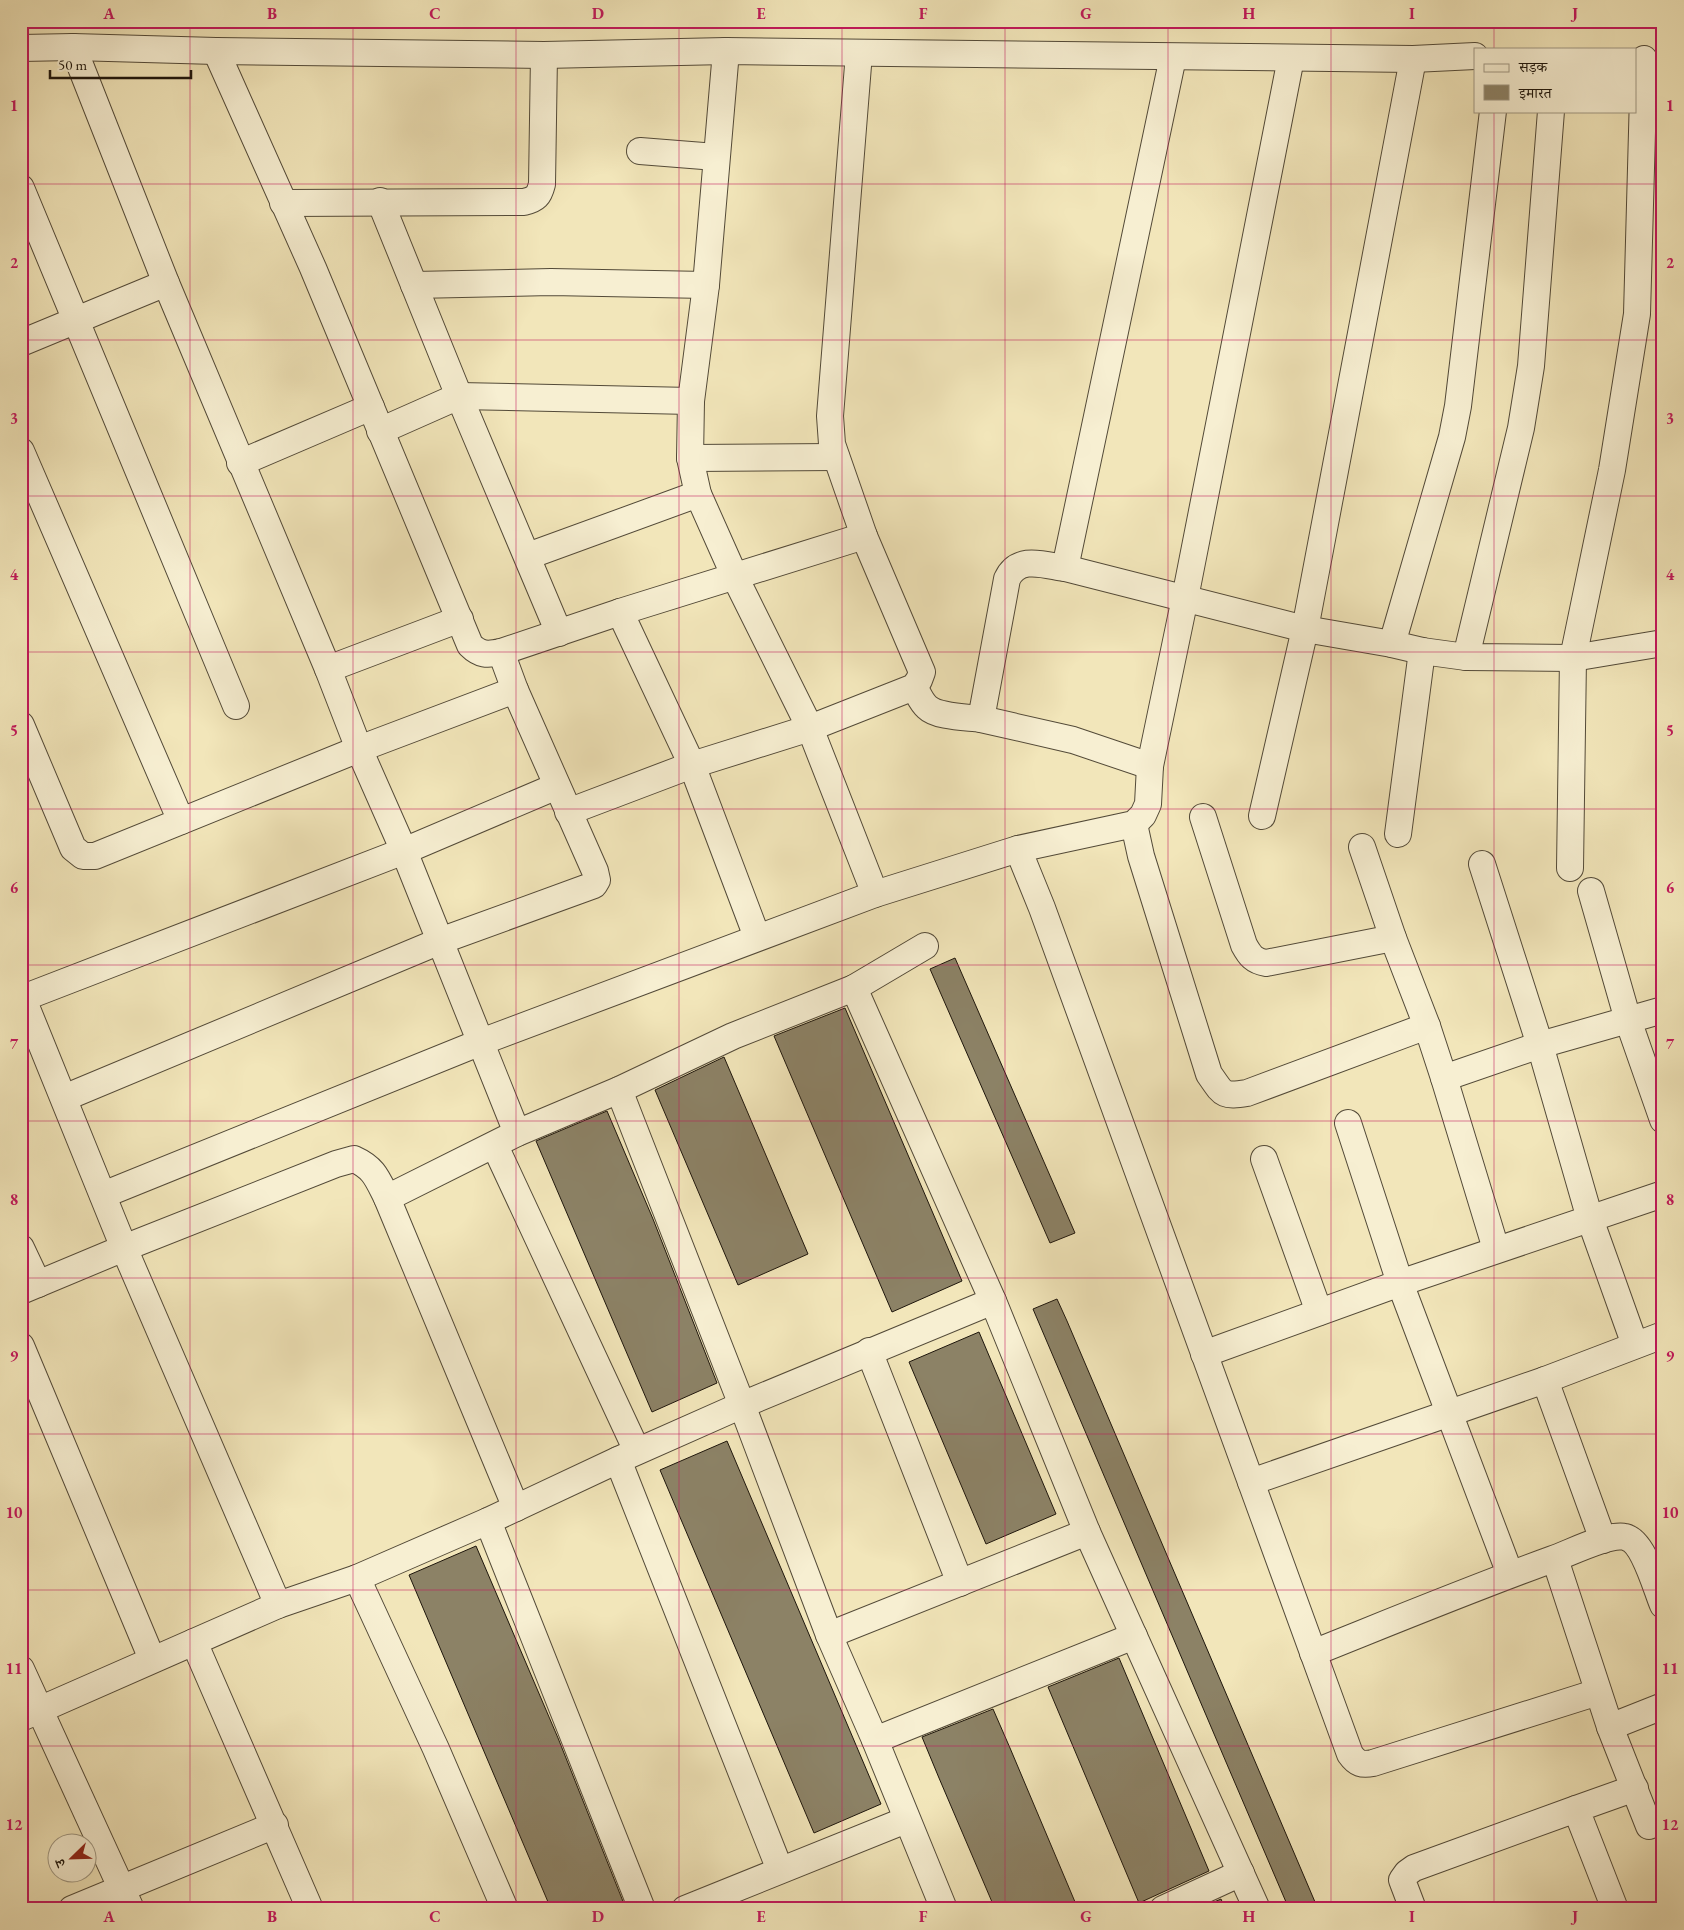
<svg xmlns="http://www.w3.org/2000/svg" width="1684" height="1930" font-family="'EB Garamond','Noto Serif Devanagari',serif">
<rect width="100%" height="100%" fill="#f2e6ba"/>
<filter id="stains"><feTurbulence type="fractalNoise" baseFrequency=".004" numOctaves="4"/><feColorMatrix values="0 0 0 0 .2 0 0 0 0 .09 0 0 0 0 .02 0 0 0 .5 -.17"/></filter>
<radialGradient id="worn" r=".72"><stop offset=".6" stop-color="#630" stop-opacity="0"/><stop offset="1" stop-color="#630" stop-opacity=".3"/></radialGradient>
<g fill="#8c8266" stroke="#1e160c">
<path d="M955,958L1075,1233L1050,1243L930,969Z"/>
<path d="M845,1008L962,1281L892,1312L774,1036Z"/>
<path d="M724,1057L808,1254L738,1285L655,1090Z"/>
<path d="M607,1111L653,1219L717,1383L652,1412L536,1141Z"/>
<path d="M1057,1299L1067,1321L1318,1909H1289L1226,1762L1033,1309Z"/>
<path d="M979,1332L1056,1514L986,1544L909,1362Z"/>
<path d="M727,1441L881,1804L814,1833L660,1470Z"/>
<path d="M476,1546L558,1738L626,1909H551L409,1575Z"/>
<path d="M1119,1658L1209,1871L1139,1903L1048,1687Z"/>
<path d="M993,1709L1010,1748L1078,1909H995L939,1778L922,1737Z"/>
<path d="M1221,1899L1225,1909H1200V1908Z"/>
</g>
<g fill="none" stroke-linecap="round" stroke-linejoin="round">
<defs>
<g id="minor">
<path d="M73,47L166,283L328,669L359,749L404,851L517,1133"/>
<path d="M21,48L73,47L216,51L544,55L726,51L1413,59L1475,56"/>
<path d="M216,51L313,268L470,645C480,655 487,655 501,652L620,612L864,536"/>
<path d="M726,51L706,285L691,401L690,458L698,494L735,577L810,728L875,894"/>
<path d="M640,151L716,157"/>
<path d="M21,188L236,706"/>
<path d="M380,201L459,396L559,633"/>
<path d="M283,203L524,202C536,199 539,196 542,184L544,55"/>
<path d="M414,285L551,282L706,285"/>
<path d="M21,343L166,283"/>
<path d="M380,431L459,396L691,401"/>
<path d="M21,451L181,821"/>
<path d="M690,458L836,457"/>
<path d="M240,463L371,407"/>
<path d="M528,556L698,494"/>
<path d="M1065,568L1173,57"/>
<path d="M620,612L692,765L757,937"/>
<path d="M1392,644L1452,437L1458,406L1493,111"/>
<path d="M1466,657L1521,428L1531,366L1551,111"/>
<path d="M328,669L460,619"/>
<path d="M914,687C918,693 921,702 927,707C937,717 966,717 981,719L1007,579C1018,555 1044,565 1065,568L1305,629L1392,644L1422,651L1466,657L1573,658L1663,643"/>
<path d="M981,719L1073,740L1150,766"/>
<path d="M21,725L73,848L83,856H95L359,749L515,690"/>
<path d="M568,812L692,765L810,728L914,687L919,680L922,672L864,536L832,444L830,416L859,53"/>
<path d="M1262,816L1305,629L1413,59"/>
<path d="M1203,817L1244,945C1250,956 1254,961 1266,963L1393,938"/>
<path d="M1134,824L1141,856L1209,1074C1223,1094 1222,1097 1247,1093L1427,1026L1444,1078L1540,1045L1663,1010"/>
<path d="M1398,834L1422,651"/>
<path d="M1362,847L1393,938L1427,1026"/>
<path d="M1018,849L1042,908L1350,1754C1357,1764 1362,1765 1373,1763L1598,1692"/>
<path d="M1482,864L1540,1045L1590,1219L1635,1345"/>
<path d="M1570,868L1573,658L1612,470L1637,314L1644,59"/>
<path d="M1591,891L1628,1020L1663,1120"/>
<path d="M854,988L993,1301L1087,1532L1257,1909"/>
<path d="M21,994L124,1248L278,1605"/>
<path d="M23,998L404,851L557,786"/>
<path d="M1444,1078L1496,1249"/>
<path d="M619,1090L742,1405L829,1635L875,1740L944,1909"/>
<path d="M64,1098L440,941L594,885L597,880L595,871L515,690L501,652"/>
<path d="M1348,1123L1400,1283L1510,1574"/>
<path d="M495,1146L637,1451"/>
<path d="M1264,1159L1319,1312"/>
<path d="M103,1195L481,1042L875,894L1018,849L1134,824L1143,815L1148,804L1150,766L1185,598L1291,58"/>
<path d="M387,1198L517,1133L619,1090L733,1036L854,988L925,946"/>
<path d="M21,1248L38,1284"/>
<path d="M21,1291L124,1248L336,1164L354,1159C374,1168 377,1178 387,1198L516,1508"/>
<path d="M21,1346L152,1659"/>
<path d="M869,1351L960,1583"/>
<path d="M1204,1354L1400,1283L1663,1194"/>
<path d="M1545,1380L1603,1540"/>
<path d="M618,1460L780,1870"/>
<path d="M1251,1482L1545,1380L1663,1335"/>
<path d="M488,1521L642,1909"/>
<path d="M1555,1559L1610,1727L1649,1826"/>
<path d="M357,1578L436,1749L505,1909"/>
<path d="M829,1635L1087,1532"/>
<path d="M194,1642L310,1909"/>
<path d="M1313,1653C1393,1621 1473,1588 1553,1559C1570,1553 1609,1533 1625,1537C1644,1541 1656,1589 1663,1605"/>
<path d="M21,1669L131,1909"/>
<path d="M21,1718L278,1605L357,1578L488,1521L618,1460L742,1405L993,1301"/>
<path d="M1610,1727L1663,1706"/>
<path d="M875,1740L1134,1636"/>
<path d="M72,1909L275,1825"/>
<path d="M685,1909L906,1820"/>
<path d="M1163,1909L1241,1873"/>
<path d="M1413,1909L1402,1880L1407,1873L1414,1868L1576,1809"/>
<path d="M1615,1909L1576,1809L1635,1788"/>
</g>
</defs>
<use href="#minor" stroke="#534a38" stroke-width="28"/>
<use href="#minor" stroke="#f7efd2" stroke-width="26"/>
</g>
<path fill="none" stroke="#c2185b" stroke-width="1" stroke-opacity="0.55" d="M190,21V1909M353,21V1909M516,21V1909M679,21V1909M842,21V1909M1005,21V1909M1168,21V1909M1331,21V1909M1494,21V49M1494,111V1909M21,184H1663M21,340H1663M21,496H1663M21,652H1663M21,809H1663M21,965H1663M21,1121H1663M21,1278H1663M21,1434H1663M21,1590H1663M21,1746H1663"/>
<rect width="1684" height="1930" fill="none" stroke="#f2e6ba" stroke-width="55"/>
<rect x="1474" y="48" width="162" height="65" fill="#f7efd2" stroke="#a09883"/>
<rect x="1484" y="64" width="25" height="8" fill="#f7efd2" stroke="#a09883"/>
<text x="1519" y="72" font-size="15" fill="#1e160c">सड़क</text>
<rect x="1484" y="85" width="25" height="15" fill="#8c8266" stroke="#a09883"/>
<text x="1519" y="98" font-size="15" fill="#1e160c">इमारत</text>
<g transform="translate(72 1858) rotate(247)"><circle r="24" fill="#f7efd2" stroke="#a09883"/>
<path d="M0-4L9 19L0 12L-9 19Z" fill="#8f2418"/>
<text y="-8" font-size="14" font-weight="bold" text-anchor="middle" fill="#1e160c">उ</text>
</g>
<path d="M50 70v8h141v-8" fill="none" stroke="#1e160c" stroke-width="2.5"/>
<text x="58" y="70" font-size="15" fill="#1e160c" stroke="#f7efd2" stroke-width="4" paint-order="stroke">50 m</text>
<rect x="28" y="28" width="1628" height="1874" fill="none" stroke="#c2185b" stroke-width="2"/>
<g font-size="16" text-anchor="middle" font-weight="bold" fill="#c2185b">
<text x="109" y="19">A</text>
<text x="272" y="19">B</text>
<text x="435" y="19">C</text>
<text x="598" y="19">D</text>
<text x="761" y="19">E</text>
<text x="923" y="19">F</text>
<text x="1086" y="19">G</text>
<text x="1249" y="19">H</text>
<text x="1412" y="19">I</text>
<text x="1575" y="19">J</text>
<text x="14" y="111">1</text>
<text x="1670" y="111">1</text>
<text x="14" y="268">2</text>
<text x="1670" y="268">2</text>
<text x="14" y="424">3</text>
<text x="1670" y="424">3</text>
<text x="14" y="580">4</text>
<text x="1670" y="580">4</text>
<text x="14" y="736">5</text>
<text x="1670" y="736">5</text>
<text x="14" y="893">6</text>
<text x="1670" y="893">6</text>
<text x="14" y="1049">7</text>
<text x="1670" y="1049">7</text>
<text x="14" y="1205">8</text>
<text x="1670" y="1205">8</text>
<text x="14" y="1361">9</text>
<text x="1670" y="1361">9</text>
<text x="14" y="1518">10</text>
<text x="1670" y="1518">10</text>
<text x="14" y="1674">11</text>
<text x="1670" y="1674">11</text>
<text x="14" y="1830">12</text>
<text x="1670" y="1830">12</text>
<text x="109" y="1922">A</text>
<text x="272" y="1922">B</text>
<text x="435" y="1922">C</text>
<text x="598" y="1922">D</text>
<text x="761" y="1922">E</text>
<text x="923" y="1922">F</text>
<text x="1086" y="1922">G</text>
<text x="1249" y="1922">H</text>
<text x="1412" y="1922">I</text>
<text x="1575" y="1922">J</text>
</g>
<rect width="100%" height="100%" filter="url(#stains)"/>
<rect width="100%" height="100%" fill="url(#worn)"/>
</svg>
